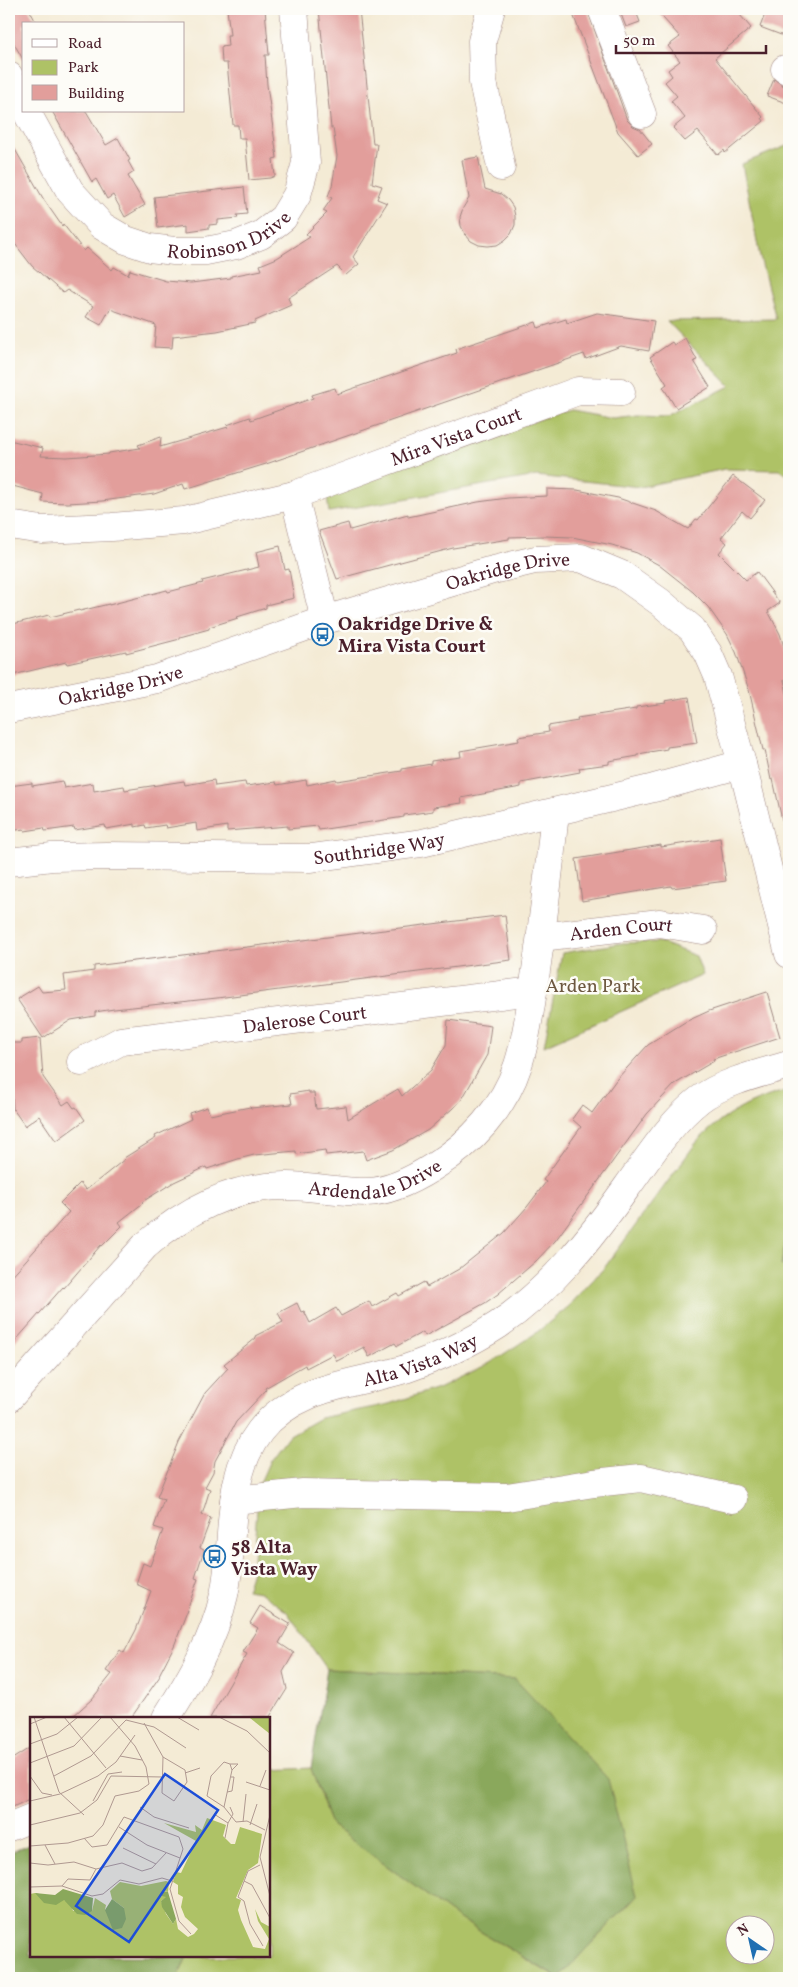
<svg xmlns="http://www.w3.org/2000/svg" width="798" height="1987" font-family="Vollkorn,serif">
<rect width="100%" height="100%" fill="#fdfcf7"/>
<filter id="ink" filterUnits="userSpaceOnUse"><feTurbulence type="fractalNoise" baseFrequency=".02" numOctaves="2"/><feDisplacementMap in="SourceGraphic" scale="10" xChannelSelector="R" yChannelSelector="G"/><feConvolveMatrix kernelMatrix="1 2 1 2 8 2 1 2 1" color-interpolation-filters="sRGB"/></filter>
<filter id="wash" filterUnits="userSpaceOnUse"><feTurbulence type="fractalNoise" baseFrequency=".0096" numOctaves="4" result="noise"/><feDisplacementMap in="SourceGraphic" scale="20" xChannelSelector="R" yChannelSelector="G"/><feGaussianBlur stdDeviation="1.12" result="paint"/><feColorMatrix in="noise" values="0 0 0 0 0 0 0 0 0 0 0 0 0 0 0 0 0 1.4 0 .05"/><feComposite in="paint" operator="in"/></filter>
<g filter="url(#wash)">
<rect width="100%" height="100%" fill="#f4ebd5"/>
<g fill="#aec266" stroke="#7c7048" fill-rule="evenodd">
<path d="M789,145V476L780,470L725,469L640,487L536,476L329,512L326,489L569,410L613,418L638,415L669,416L730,386L667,321L776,319L760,257L742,164Z"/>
<path d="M659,942L696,956L703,975L544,1046L562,953L622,943Z"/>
<path d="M789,1090V1226L781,1265L789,1269V1978H558L637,1896L514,1679L327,1669L287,1612L260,1592L246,1590L252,1571L259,1485L270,1460L288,1436L320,1418L389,1404L441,1387L490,1363L536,1333L568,1307L605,1267L696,1143C722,1115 753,1099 789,1090ZM736,1924H766V1954H736Z"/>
<path d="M311,1768L331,1825L458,1918L557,1978H178L187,1956H269V1770Z"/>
</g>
<g fill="#8aa85b" stroke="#6a6443">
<path d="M789,1226V1269L781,1265Z"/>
<path d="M327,1669L515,1679L608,1779L637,1896L558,1978L458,1918L331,1825L311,1768Z"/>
<path d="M31,1844V1956H187L178,1978H9V1853Z"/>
</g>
<g id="blocks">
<g fill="#e29e9b">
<path d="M9,9H29L37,24H24V61L9,35Z"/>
<path d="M227,9H265L269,55H265L267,85L277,158L273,159L275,176L270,178L249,180L245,138H239L238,125H233L227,63H222L221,47L228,46L227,35H230Z"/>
<path d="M319,9H359L373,144H377L372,183L382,186L377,199L387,203L353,257L359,264L346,275L337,266L288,298L291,305L255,321V323L217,331L173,336L172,348L154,347L156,325L110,309L101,325L86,317L93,306L67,290L63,293L32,266L9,236V139L44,200L62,226L63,224L84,251L87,248L112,270L114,267L128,275L130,270L166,281L191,283L231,278V276L262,270L260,265L277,258L310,237L306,234L327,213L323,211L332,198L328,196L332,186L337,156L333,128H331Z"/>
<path d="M571,9H587L627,120L633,126L640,129L652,144L638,155L618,132Z"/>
<path d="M619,9H635L640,22L626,27Z"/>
<path d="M655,9H735L751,28L715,58L763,117L762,118L764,121L725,153L724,150L718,155L698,131L685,141L673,128L685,118L671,101L677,96L665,82L672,76L668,70L680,61L668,46L680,37Z"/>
<path d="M767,9H789V38L760,27Z"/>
<path d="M774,79L782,85L789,87V104L767,96Z"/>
<path d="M52,111H86L106,145L118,138L130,160L128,161L134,172L128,176L145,205L125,217L113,195L107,199L96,179L92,182Z"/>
<path d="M478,157L485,189L501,194L508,200L513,207L515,216V225L511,234L505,240L497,245L488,246L479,245L471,241L465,234L461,226L460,217L463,208L469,198L462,160Z"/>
<path d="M244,187L247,214L237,215L238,218L218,220V224L209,225V228L188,231V224L158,228L154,197Z"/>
<path d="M597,313L654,321L649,351L621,346L586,359L584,354L266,464L185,489L183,484L154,494L102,501L68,503L42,502L43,494L9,485V440L43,448L41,456L67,457L109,454V453L140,448L138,445L161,437L160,447L228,427L227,425L250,417L251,420L313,398L312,395L335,388L337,394L457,353L456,349L536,322L538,328L566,319L567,323Z"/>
<path d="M685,338L697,360L694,361L710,387L676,408L663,387L667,384L650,357L672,342L674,345Z"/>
<path d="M733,476L765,500L750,518L742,511L721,538L727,543L719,553L746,580L757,572L780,603L768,611L780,634L789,663V678L784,680L789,702V820H782L773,779L771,780L765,750H763L749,690L736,652L727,634L708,607L693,592L659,565L637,553L612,545L572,537L544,536L509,537V539L453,548L337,579L319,531L348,523L350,530L408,514V517L478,502L508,498L547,496V489L577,490L618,498L656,511L688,529L696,519L698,520Z"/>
<path d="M280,546L285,570L289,569L294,598L266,605V608L237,617L238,618L209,627V629L180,637V639L126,653V651L67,664L66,662L9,676V625L49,615L50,617L79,610L80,611L109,604V605L167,590L168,592L203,583L202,581L259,567L256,552Z"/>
<path d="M689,697L697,743L667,747V749L638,754V756L609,761V764L579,768L580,772L521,783V787L461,798L462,803L433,807V811L404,815V817L319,830L318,826L288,829V826L227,831V826L197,831L196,823L166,828L165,825L146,828L145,825L135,827V824L106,829L105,825L75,830L74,827L45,831L44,828L25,831L24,829L9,831V786L32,783V786L62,781L64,788L93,783L94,791L124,786L125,790L184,781L185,785L214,780L215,786L245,782L246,786L276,782L277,785L306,780L307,785L336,779L337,781L402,771V769L431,764V761L461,757L460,751L519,741L518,737L549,732L548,726L578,721L577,718L636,709V707L666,703L665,701Z"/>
<path d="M720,838L726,881L672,888L671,886L582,901L576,859L661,845V847Z"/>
<path d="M505,915L511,960L217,998L114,1009L95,1012V1016L71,1020L43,1038L17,999L38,986L42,992L66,990L64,975L94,971V966Z"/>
<path d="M767,992L780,1037L713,1059L714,1061L675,1084L647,1114L555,1241L536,1261L498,1294L485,1303L425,1336L423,1332L397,1346L395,1343L369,1357L364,1347L337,1361L333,1354L306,1368L305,1365L265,1388L266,1390L236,1422L215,1461L213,1472L205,1487L210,1489L202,1515L211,1518L200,1548L204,1550L195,1578L198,1579L187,1610H188L174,1646L159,1675L160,1676L131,1718H71L92,1699L112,1674L106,1671L120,1650L124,1653L136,1630L151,1591L136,1584L143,1563L150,1566L163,1530L154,1527L164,1499L157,1497L179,1442L205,1393L228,1368L224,1364L256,1338L255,1336L283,1322L278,1313L297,1303L301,1312L304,1311L310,1323L336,1308L341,1316L369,1301L372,1307L397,1293L399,1296L424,1282L427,1287L459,1269L504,1233L527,1207L546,1182L543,1180L581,1127L572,1119L582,1105L592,1113L616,1080L648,1045L685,1022L709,1011Z"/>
<path d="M448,1020L491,1026L487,1055L461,1101L428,1130L393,1150L366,1160L363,1151L326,1155L325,1150L296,1154V1151L254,1155L238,1159L207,1169L206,1167L174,1182L142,1202L143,1203L119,1222L122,1226L102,1246L101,1245L64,1288L63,1287L9,1348V1279L69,1212L60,1203L80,1183L86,1190L125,1159L124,1158L156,1138L155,1136L191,1119L189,1113L207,1107L210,1115L250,1107L251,1108L292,1104L290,1094L309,1091V1093H314L316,1109L346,1106L348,1119L398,1089L402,1096L431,1070L446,1045Z"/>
<path d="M40,1038L43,1077L63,1105L69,1101L74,1108L76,1107L85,1120L56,1141L39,1116L25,1126L13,1109L11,1078H9V1043H22V1040Z"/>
<path d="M260,1606L290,1624L279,1643L294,1653L283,1672L287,1689L269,1718H210L247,1654L243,1652L258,1628L250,1623Z"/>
<path d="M31,1747V1798L9,1809V1761Z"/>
</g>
</g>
</g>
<g filter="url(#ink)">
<use href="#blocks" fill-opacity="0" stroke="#9f8580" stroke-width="1"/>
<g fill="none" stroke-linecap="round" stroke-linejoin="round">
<defs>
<g id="minor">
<path d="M491,9L482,41L483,82L501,167"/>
<path d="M602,9L642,114"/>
<path d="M785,69L789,71"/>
<path d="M9,76L24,106"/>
<path id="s1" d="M26,111L70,191L102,226L126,240L150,248L174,251H206L236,245L261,235L283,218L297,195L306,163L294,9"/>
<path d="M294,495L325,620"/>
<path id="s2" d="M9,525L42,530L112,527L184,521L294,495L578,391L621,392"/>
<path id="s3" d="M9,709L157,679L325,620L489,571L535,560L581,558L622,575L660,602L692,629L708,653L718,676L742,764L789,954"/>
<path id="s4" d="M9,862L52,857L106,856L311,858L422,843L654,788L742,764"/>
<path id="s5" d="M541,937L660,923L703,930"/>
<path id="s6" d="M81,1062L121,1041L533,991"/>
<path id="s7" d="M9,1398L145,1246C184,1211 234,1185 287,1186C314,1186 340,1192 366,1192C389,1192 414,1179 433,1167C471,1144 504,1108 518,1065C526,1041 529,1016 533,991C542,931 549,872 555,812"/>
<path d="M234,1500L303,1493L507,1497L594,1483L641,1478L733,1499"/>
<path id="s8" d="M166,1718C190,1680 214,1640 224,1595C236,1540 224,1478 260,1431C296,1385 354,1385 405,1369C437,1358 470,1343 498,1325C552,1288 590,1239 627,1187C649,1157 669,1124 699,1100C722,1082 761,1073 789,1065"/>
<path d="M9,1827L31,1818"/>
</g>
</defs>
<use href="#minor" stroke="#9f8580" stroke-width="29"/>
<use href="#minor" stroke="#fff" stroke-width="28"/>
</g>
</g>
<defs>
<symbol id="bus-ring" viewBox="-11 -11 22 22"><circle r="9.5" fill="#fdfcf7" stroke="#1f6fb2" stroke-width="1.5"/><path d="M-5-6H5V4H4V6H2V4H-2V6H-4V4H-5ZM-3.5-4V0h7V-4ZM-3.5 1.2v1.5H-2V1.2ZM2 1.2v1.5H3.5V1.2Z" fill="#1f6fb2"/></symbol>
</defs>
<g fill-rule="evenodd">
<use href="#bus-ring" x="310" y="622" width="25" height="25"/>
<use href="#bus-ring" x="202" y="1544" width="25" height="25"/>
</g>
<g text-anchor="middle" stroke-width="5" stroke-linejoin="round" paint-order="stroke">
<g font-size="19" fill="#4a1f2b" stroke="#fdfcf7">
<text dy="7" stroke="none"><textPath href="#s1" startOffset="274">Robinson Drive</textPath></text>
<text dy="7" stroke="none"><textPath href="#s2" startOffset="461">Mira Vista Court</textPath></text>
<text dy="7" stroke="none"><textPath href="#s3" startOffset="519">Oakridge Drive</textPath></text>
<text dy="7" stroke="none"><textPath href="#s3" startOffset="114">Oakridge Drive</textPath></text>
<text dy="7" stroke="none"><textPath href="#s4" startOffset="371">Southridge Way</textPath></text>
<text dy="7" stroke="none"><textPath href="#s5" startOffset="81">Arden Court</textPath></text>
<text dy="7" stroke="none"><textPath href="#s6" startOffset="230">Dalerose Court</textPath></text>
<text dy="7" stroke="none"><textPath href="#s7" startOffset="452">Ardendale Drive</textPath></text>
<text dy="7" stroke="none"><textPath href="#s8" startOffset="485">Alta Vista Way</textPath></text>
</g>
<g font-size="19" font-weight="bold" fill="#4a1f2b" stroke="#fdfcf7" text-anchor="start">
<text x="338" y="630">Oakridge Drive &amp;<tspan x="338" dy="22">Mira Vista Court</tspan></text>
<text x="231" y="1553">58 Alta<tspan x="231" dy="22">Vista Way</tspan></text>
</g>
<g font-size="19" fill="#6d5840" stroke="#fdfcf7">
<text x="593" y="992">Arden Park</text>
</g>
</g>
<g transform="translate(30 1717)">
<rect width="240" height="240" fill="#f4ebd5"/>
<path d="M217,0H240V17L220,1ZM177,101L196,108L193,119L201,127H205L210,110L232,117L228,146L218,153L206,181L211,183L208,193L211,203L223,230L235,232L239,222L228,204L225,192L231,205L240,210V240H0V177L5,176L34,183L41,186L43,194H62L65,181L76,188L75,193L94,191L82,182L80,174L90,165L111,169L136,164L139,165L138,175L133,174L137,180L131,184L136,197L143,207L146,202L148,212L158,220L164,217L168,212L155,200L151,190L153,180L148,177V168L143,165L146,155L151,156L166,124L134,106L166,115L165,108L172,113Z" fill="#aec266"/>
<path d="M33,172L63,181L62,194L55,198L47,197L34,183L26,188L14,186L5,176L25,178ZM132,174L138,175L146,202L143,207L132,190L131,184L136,180L132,179ZM82,182L94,191L96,202L92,211L83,213L75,193Z" fill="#8aa85b"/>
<path fill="none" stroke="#b09991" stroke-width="1" d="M4,0L29,75L54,98M34,0L76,51M147,0L169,13M189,0L217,14L240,36M114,6L133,40L155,53L157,65L144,84L132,76L133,40M0,7L17,0M0,27L27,17L48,0M90,39L112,43M0,46L44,29L72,0M200,47H208L202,53M155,56L170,51M0,59L12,76L22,78M24,59L61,39L96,3L124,10L156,31M216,65L240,73M230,69L236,53M197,75L202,74L204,60H201M0,84L30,77L68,59L86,45L105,18M63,84L78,57L92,55M110,90L124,100L159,111M194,90L202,53L200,47L194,45L181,59L177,79L194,90L206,105L217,104L235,113M184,97L198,106M240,98L230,140L240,179M213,105L216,77M0,108L50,96L67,83L81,59L132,60M220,108L227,87M89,110L117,128L150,141M54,121L62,130L77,128L94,100L149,120L153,132L140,172L149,204L161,217M195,121L198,106L203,97L200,90M15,128L25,147M0,129L38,126L63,119L73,108L85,79L109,74L119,67L116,50L105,29L80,0M93,131L126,147M0,146L18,148L44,145L66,152L92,146L112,154L122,151L136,136M230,148L218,154L208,180L214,184L220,207L233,229M214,164L222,168L240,201M32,169L38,162L60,163L66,152M0,170L32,169L62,179L73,177L90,163L109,167L132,161L142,164"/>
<path fill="#1d4ed8" fill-opacity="0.15" stroke="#1d4ed8" stroke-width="2.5" d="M135,57L188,93L99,225L46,189Z"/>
<rect width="240" height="240" fill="none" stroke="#4a1f2b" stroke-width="2.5"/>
</g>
<rect width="798" height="1987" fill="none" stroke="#fdfcf7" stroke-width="30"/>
<rect x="22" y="22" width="162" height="90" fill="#fdfcf7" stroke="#b5a4a5"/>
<rect x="32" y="39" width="25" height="8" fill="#ffffff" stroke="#b5a4a5"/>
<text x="68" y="48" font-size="15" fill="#4a1f2b">Road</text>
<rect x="32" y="60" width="25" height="15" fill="#aec266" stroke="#b5a4a5"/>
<text x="68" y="72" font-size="15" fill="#4a1f2b">Park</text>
<rect x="32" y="85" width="25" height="15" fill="#e29e9b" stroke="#b5a4a5"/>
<text x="68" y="98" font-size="15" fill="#4a1f2b">Building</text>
<g transform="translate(750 1940) rotate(326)"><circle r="24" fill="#fdfcf7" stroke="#b5a4a5"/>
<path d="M0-4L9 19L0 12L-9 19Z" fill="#1f6fb2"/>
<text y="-8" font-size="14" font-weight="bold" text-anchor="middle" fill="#4a1f2b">N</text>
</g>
<path d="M616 45v8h150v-8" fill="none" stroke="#4a1f2b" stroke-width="2.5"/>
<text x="623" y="45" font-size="15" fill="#4a1f2b" stroke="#fdfcf7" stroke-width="4" paint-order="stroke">50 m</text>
</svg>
